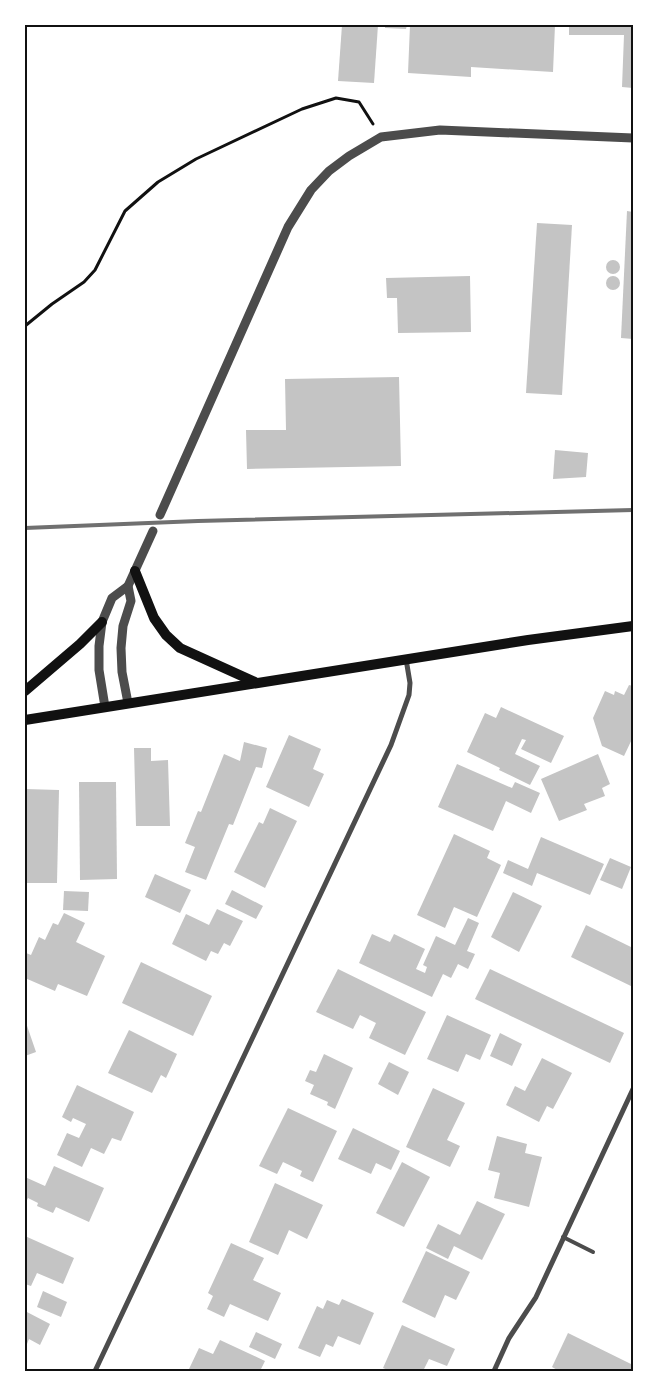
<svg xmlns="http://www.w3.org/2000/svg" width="658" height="1396" font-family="Signika,sans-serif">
<rect width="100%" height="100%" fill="#fff"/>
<g fill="#c4c4c4">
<rect x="82" y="25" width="16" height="2"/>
<path d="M342,25H378L374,83L338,81Z"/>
<path d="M385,25H407L406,29L385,28Z"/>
<path d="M410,25H555L553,72L471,67V77L408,73Z"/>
<path d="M569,25H633V88L622,87L624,35H569Z"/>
<path d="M627,211L633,212V339L621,338Z"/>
<path d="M537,223L572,225L562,395L526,393Z"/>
<circle cx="613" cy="267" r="7"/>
<path d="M470,276L471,332L398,333L397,298H387L386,278Z"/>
<circle cx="613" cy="283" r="7"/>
<path d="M399,377L401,466L247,469L246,430H286L285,379Z"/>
<path d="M555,450L588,453L586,477L553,479Z"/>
<path d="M629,685L633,686V737L624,756L602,746L593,718L605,691L614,695L615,691L624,695Z"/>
<path d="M501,707L564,736L551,763L521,749L526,740L522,739L515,754L540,766L530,785L499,770L500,768L467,752L485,713L496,718Z"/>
<path d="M289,735L321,749L313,769L324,774L309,807L266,787Z"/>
<path d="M244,742L267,748L262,768L256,767L233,825L229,824L206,880L185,872L195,847L185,843L198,811L201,812L224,754L240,761Z"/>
<path d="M134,748H151V761L168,760L170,826H136Z"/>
<path d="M598,754L610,784L602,788L605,796L584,804L587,810L559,821L541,779Z"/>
<path d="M457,764L512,788L515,782L540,793L531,813L506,801L493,831L438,807Z"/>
<path d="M79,782H116L117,879L80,880Z"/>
<path d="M25,789L59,790L57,883H25Z"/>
<path d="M270,808L297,821L265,888L234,872L259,822L263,824Z"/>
<path d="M454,834L490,851L487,858L501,865L477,917L454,907L445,928L417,915Z"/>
<path d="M541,837L604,864L590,895L537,873L532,886L503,873L508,860L528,869Z"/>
<path d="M610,858L631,867L622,889L600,880Z"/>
<path d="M155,874L191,890L180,913L145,897Z"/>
<path d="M232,890L263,906L256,919L225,904Z"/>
<path d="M64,891L89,892L88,911L63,910Z"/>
<path d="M513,892L542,906L519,952L491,937Z"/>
<path d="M217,909L243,921L230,946L224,943L218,954L211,951L206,961L172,944L186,914L209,925Z"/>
<path d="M64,913L85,923L76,942L105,956L87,996L58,984L55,991L25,978L26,953L31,955L39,937L45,940L53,923L58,925Z"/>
<path d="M468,918L479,923L467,951L475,954L468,969L458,964L451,978L443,974L432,997L359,963L372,934L390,942L394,934L425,949L416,969L425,973L427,967L423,965L436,936L455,945Z"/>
<path d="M586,925L633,948V987L571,957Z"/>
<path d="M141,962L212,996L193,1036L122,1003Z"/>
<path d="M338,969L426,1012L405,1055L369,1038L376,1023L360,1015L353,1029L316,1012Z"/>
<path d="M490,969L624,1033L610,1063L475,999Z"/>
<path d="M447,1015L491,1035L480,1060L466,1054L458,1072L427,1059Z"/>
<path d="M25,1020L36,1052L25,1056Z"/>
<path d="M129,1030L177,1054L166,1078L161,1075L152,1093L108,1073Z"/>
<path d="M500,1033L522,1044L512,1066L490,1056Z"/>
<path d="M324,1054L353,1068L335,1109L327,1105L328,1102L310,1094L314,1085L305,1081L310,1070L316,1072Z"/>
<path d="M542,1058L572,1073L553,1109L547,1106L539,1122L506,1105L515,1086L525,1091Z"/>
<path d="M389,1062L409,1072L398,1095L378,1084Z"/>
<path d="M77,1085L134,1112L121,1141L112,1138L104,1154L91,1148L82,1167L57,1155L67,1133L79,1138L86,1124L73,1118L71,1122L62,1117Z"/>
<path d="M433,1088L465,1103L447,1140L460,1146L450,1167L406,1147Z"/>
<path d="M288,1108L337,1131L313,1182L300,1176L302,1171L283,1162L277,1174L259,1166Z"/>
<path d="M353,1128L400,1151L391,1170L376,1163L371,1174L338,1159Z"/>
<path d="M497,1136L527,1144L525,1153L542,1157L529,1207L494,1198L500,1173L488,1170Z"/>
<path d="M402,1162L430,1177L404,1227L376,1213Z"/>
<path d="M54,1166L104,1188L89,1222L56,1207L53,1213L37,1206L38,1203L28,1198L25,1204V1177L45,1186Z"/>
<path d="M275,1183L323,1205L307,1239L289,1230L278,1255L249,1242Z"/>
<path d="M477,1201L505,1214L482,1260L454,1246L448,1259L426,1248L438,1224L460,1235Z"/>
<path d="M25,1236L74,1258L63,1284L37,1273L31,1286L25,1284Z"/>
<path d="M231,1243L264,1258L253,1280L281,1293L268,1321L230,1304L224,1317L207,1309L213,1296L208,1293Z"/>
<path d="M426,1251L470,1272L456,1300L445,1295L435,1318L402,1302Z"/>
<path d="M43,1291L67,1302L61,1317L37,1307Z"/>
<path d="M342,1299L374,1313L360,1345L338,1336L333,1347L326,1344L320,1357L298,1348L317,1306L323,1309L327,1300L339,1305Z"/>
<path d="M25,1311L50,1324L40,1345L29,1339L27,1344H25Z"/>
<path d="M402,1325L455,1349L447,1366L429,1359L423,1371H390L383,1368Z"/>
<path d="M256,1332L282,1344L275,1359L249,1347Z"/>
<path d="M568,1333L633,1365V1371H559L552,1367Z"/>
<path d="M220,1340L265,1361L260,1371H193L189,1369L199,1348L213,1354Z"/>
</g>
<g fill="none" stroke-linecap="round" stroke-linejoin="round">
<path stroke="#111" stroke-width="3" d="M25,326L52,304L84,282L95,270L125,211L158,182L196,159L302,109L336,98L359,102L373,124"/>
<path stroke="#4c4c4c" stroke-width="4" d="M563,1237L593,1252"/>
<g stroke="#4c4c4c" stroke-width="5">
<path d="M95,1371L391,745L409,695L410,683L406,659"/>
<path d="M494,1371L509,1338L536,1297L633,1089"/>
</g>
<g stroke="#4c4c4c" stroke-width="9">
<path d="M160,515L288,227L311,190L329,171L349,156L381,137L440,130L633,138"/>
<path d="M128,586L131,601L123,626L121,648L122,672L128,703"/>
<path d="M105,707L99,670V646L102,622L112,598L128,586L153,531"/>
</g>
<g stroke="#111" stroke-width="10">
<path d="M135,571L154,618L166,635L180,648L255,682"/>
<path d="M25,691L80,644L102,622"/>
<path d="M25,720L528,640L633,626"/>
</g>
<path stroke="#707070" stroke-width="4" d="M25,528L198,521L633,510"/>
</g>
<rect width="658" height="1396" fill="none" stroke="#ffffff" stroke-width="52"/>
<rect x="26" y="26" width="606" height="1344" fill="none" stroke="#111" stroke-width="2"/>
</svg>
